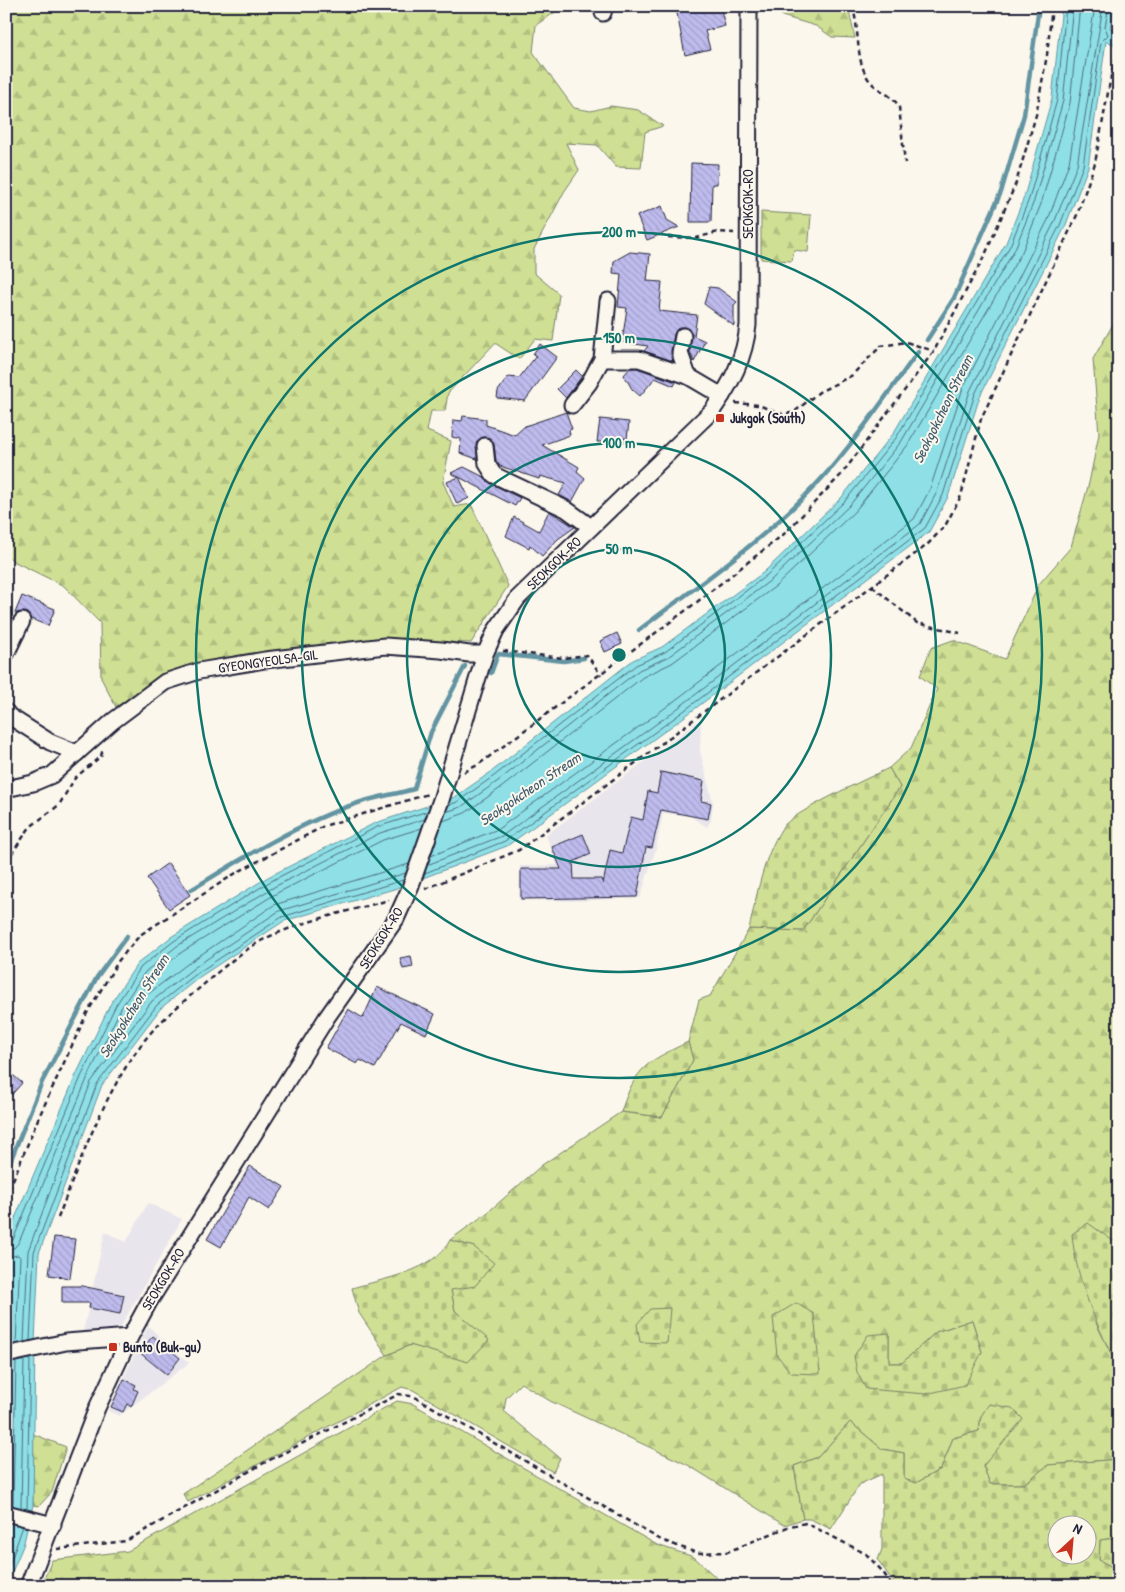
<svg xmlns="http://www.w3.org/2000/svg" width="1125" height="1592" font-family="'Patrick Hand',sans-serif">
<defs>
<pattern id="forest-firs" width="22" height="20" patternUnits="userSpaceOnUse" patternTransform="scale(1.25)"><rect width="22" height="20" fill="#cfe094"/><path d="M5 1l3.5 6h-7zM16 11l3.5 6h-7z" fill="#b1c080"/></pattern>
<pattern id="cemetery-stones" width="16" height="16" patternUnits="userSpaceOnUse" patternTransform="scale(1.25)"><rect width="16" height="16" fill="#cfe094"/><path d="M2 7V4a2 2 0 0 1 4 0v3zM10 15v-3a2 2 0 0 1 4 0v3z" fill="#b1c080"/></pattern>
<pattern id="building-back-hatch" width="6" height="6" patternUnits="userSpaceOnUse" patternTransform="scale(1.25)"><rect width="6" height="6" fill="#bebbed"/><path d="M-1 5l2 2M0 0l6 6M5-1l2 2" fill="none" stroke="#a3a0cc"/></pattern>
</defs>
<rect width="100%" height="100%" fill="#fbf7ec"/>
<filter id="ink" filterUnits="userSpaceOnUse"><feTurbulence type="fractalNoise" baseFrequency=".02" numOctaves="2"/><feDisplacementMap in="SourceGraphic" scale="10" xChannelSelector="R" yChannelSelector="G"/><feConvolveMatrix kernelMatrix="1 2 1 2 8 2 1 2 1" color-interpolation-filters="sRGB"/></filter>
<g filter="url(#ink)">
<g fill="#e9e5ec">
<path d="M701,719L700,751L713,803L711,821L707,827L690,816L663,813L656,849L640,898L571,901L519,900L520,866L557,865L546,835Z"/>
<path d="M148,1203L182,1219L120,1328L83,1332L105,1232L126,1242Z"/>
<path d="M148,1326L189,1363L119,1416L108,1411Z"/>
</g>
<g fill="url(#forest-firs)" stroke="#788168" fill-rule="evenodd">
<path d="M6,6H564L536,25L533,52L574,108L591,111L611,106L638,110L663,126L645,132L641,168L616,167L597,145L566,143L579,170L564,192L534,249V273L559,294L553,341L535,339L519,359L495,343L448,393L445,411H431L427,431L451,441L443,482L454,507L471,504L508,586L471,643L387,640L199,663L162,674L116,707L101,678L100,623L64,586L13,561L6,554Z"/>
<path d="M780,6H848L855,38L832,37L816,26L782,16Z"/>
<path d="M761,212L811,215L808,252L794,250L792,261L761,259Z"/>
<path d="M1119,314V1238L1113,1242L1096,1323L1119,1370V1459L1048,1465L1024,1484H990L983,1466L1022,1419L981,1416L979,1431L953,1438L941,1469L916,1483L904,1480V1453L882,1449L850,1422L818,1457L794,1466L803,1519L784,1525L688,1465L550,1401L521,1383L506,1398L504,1411L560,1458L553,1472L413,1390L402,1387L188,1502L183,1494L387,1355L410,1345L468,1361L488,1340L455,1311L451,1290L474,1247L450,1240L487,1213L542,1165L621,1112L662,1117L693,1060L688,1042L699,1000L710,996L749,929L803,931L900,787L889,768L911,748L937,689L920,676L931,648L953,640L1005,659L1039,584L1071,547L1089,483L1099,434L1093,359ZM972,1320L982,1352L857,1372L889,1333V1363H902L936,1332Z"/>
<path d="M397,1401L413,1404L657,1545L694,1557L725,1586H41L52,1560L128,1551Z"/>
<path d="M33,1434L66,1447L52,1492L39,1506L33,1505Z"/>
<path d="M1119,1537V1564L1114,1568L1099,1560L1100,1540Z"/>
</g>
<g fill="url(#cemetery-stones)" stroke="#788168" fill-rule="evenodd">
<path d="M889,768L900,787L803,931L749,929C757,895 763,858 782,828C792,812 869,778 889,768Z"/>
<path d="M688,1042L693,1060L662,1117L621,1112C636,1066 647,1062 688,1042Z"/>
<path d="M1088,1223L1113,1241L1119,1238V1370C1098,1327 1076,1282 1072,1234Z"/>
<path d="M450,1240L474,1247L494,1263L475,1286L451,1290L455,1311L489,1340L468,1362L410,1345L387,1355L359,1313L352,1288C383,1279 435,1271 450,1240Z"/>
<path d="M796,1303L814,1314L820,1374L791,1373L777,1355L773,1317Z"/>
<path d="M670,1308L667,1343L640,1342L637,1324L650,1309Z"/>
<path d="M972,1320L982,1352L965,1385L926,1394L866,1389L857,1372L854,1356L868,1335L889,1333V1363H902L936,1332Z"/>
<path d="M989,1404L1012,1408L1023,1419L983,1466L990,1484H1024L1048,1465L1119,1459V1537L1100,1540L1099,1560L1114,1568L1119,1564V1586H896L878,1560L882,1549V1474L860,1484L831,1529L810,1519H803L794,1466L818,1457L850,1422L882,1449L904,1453V1479L916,1483L941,1469L953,1438L979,1431L981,1416ZM1058,1524H1088V1554H1058Z"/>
</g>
<path fill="#8ee0e6" stroke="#6394a2" d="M1062,6H1114L1110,28L1119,31V46L1106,41L1088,167L1065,227L980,396L948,497L929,532L680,720L507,846L394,889L284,921L201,976L161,1008L102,1085L39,1253L35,1342L33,1505L23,1546L6,1586V1246L13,1223L76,1075L111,1003L137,964L171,937L268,877L375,823L455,797L491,772L633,660L662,647L764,572L841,498L893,434L1006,243L1024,197L1052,98Z"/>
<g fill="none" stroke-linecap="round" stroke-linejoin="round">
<g stroke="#4d6e7f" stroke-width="1">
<path d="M449,805L457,802L494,776L636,665L665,652L767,575L845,501L896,438L1010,246L1029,199L1057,100L1066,6"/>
<path d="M446,812L461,807L498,781L639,670L668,657L771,580L849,506L901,442L1015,249L1034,201L1063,101L1073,6"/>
<path d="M443,821L465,813L502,787L643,677L672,663L776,586L855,511L907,446L1022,252L1041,204L1070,103L1080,6"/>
<path d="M431,856L498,829L669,705L914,519L930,489L963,388L1048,220L1069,163L1095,6"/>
<path d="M409,864L274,905L190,962L148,994L131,1017L127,1016L151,977L182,952L277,893L383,840L422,828"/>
<path d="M427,865L502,836L674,711L920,524L937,492L970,391L1054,223L1077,165L1103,6"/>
<path d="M425,873L505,841L677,716L925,528L943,495L975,394L1060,225L1083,166L1101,42L1108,35L1105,27L1109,6"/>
<path d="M6,1243L13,1240L81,1077L116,1005L141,967L174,941L271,881L377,827L428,811"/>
<path d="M6,1249L14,1248L19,1242L87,1079L121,1008L145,972L177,946L274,887L380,833L425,819"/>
<path d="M6,1257L18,1255L20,1257L16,1344"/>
<path d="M30,1341L34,1252L97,1084L157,1005L199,972L282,917L403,880"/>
<path d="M24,1342L28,1251L91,1082L152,1001L195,967L279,911L406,873"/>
<path d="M13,1506L16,1362"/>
<path d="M21,1508L24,1360"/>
<path d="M27,1509L30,1359"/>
<path d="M6,1575L23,1526"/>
</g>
<g stroke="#6394a2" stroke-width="4.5">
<path d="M927,340L954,298L1001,192L1024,115L1039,6"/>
<path d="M639,630C702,582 770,536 823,477C858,438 887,394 918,352"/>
<path d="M491,673L498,654L564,661L584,658"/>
<path d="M191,890C242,858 301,822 358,803C376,797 396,794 414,789L431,732L465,666"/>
<path d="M6,1172L42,1082L97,977L127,936"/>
</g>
</g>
<g fill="url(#building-back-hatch)" stroke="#22223b">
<path d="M684,6H720L725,26L705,31L710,49L685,55L676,8Z"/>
<path d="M691,163L718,164L717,184H712L711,222H690Z"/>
<path d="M662,206L667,220L679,227L647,240L637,216Z"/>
<path d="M630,252L650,254L647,281L662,282L659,311L697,315L694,336L705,341L694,362L690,352L692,333L685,327H679L674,334L671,351L673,361L644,351L648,346L622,342L627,308L618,307L621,274L613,273L614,261Z"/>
<path d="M709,287L718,288L737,302L734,305V326L704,304Z"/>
<path d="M540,344L557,357L525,401L497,398L498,391L508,377L519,378L536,356L533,354Z"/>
<path d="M630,368H637L676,382L674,386L655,378L640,396L632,389L624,375Z"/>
<path d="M576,370L582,376L566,398L557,389Z"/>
<path d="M566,412L572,429L569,430L570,435L542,445L579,467L577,471L585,478L572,502L559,495L566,483L540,476L539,479L500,466L496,461L494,444L489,438L483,437L477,442V459L460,453L461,439L452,437L453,420L462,421L463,416L486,419V425L515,435L525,426Z"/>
<path d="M600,419L629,422L627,439L624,438V442H597Z"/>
<path d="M464,467L484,477L490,483L520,498L515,506L451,473Z"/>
<path d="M459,477L469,498L457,504L447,482Z"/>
<path d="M549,511L575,527L558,539L542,556L530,545L529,548L506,536L514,517L539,531Z"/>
<path d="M22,596L55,609L48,626L31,619L26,612L15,613Z"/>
<path d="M617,633L622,644L605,652L600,641Z"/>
<path d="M661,772L704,781L701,801L711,803L708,819L661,810L652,848L646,847L637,897L521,899V869H561L552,847L583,834L591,854L573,862L574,879H601L603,884L610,850L622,853L631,817L643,820L648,791L657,793Z"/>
<path d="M168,863L190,895L169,909L147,878Z"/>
<path d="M411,956L413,967L403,969L400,958Z"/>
<path d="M377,987L435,1014L426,1034L401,1022L375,1068L360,1060L357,1064L326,1048L348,1009L363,1018Z"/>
<path d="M6,1069L22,1083L6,1101Z"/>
<path d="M250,1166L284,1187L269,1210L249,1197L221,1247L207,1239Z"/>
<path d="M54,1237L75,1239L70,1278L49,1275Z"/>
<path d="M62,1286H82L124,1295L120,1314L89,1308L90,1303H62Z"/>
<path d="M153,1336L180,1358L167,1375L139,1352Z"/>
<path d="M124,1379L136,1385L134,1389L138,1391L131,1407L127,1404L123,1412L111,1407Z"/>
</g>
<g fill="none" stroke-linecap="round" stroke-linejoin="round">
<defs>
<g id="minor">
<path d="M603,13L605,6"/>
<path d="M683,336L680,353L688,376"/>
<path d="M602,359H639L688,376L722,396"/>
<path d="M572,405L589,383L602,359L608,301"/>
<path d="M485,446L487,464L494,475L566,509L591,527"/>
<path d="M6,654L22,621"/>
<path d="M6,712L9,716L50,742L77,753"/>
<path d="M6,789L33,783L52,775L113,721L165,682L199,671L265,660L385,646L441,650L469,654H485"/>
<path d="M6,1355L66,1342L130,1337"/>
<path d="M6,1513L53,1525"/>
<path d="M28,1586L97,1408L130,1337L149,1302L327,1017L396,919L410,888L441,800L485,654L496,630L518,598L712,411C731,384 745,358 748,325L749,6"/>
</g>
</defs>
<use href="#minor" stroke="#22223b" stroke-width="19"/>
<g stroke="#22223b" stroke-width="2.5" stroke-dasharray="5 4" stroke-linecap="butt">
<path d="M852,6C860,27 855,55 866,75C873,90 892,93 899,107L905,163"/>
<path d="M668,237L696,238L718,232L734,233"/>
<path d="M735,403L759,405L779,414L793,413L819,392L851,376L881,346L906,342L934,351"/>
<path d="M872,586L917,623L960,633"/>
<path d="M503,651L563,658L587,655L601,675"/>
<path d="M464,772L478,765L697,602L784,534L841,475L934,351L985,255L1016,183L1036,115L1047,55L1052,6"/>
<path d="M6,862L30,827L59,805L75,778L101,756L103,749"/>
<path d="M425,889L519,850L927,545L945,526L961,496L981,419L1077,215L1095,163L1112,71L1119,49"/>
<path d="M6,1197L38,1119L87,1013L119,960L140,935L236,873L324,826L428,794"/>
<path d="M58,1218C81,1158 104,1093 144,1041C160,1020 182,1003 202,986C219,971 238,954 259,942C293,923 350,911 389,900"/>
<path d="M57,1549L126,1541L264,1463L399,1394L415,1397L661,1540L697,1553L727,1552L790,1526L806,1523L866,1554L883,1572L892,1586"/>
</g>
<use href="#minor" stroke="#fbf7ec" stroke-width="15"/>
</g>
</g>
<g fill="none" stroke="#0f766e" stroke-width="2.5">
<circle cx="619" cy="655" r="106"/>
<circle cx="619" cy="655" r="212"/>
<circle cx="619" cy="655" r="317"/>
<circle cx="619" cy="655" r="423"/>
</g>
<g fill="#c8321e" stroke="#fbf7ec" stroke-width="2">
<rect x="715" y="413" width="10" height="10" rx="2.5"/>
<rect x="108" y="1342" width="10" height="10" rx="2.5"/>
</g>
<g text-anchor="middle" stroke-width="4" stroke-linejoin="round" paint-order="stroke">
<g font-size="14" fill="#22223b" stroke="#fbf7ec">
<text transform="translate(748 204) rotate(-90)" y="5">SEOKGOK-RO</text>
<text transform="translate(554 563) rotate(-44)" y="5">SEOKGOK-RO</text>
<text transform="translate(268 661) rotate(-8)" y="5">GYEONGYEOLSA-GIL</text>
<text transform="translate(381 938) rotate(-58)" y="5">SEOKGOK-RO</text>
<text transform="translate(163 1279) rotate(-59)" y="5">SEOKGOK-RO</text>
</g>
<g font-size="14" font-weight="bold" fill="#22223b" stroke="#fbf7ec" text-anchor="start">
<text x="730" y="423">Jukgok (South)</text>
<text x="123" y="1352">Bunto (Buk-gu)</text>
</g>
<g font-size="15" font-style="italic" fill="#425b6e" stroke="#fbf7ec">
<text transform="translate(943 409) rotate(-64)" y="5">Seokgokcheon Stream</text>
<text transform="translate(530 789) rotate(-34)" y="5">Seokgokcheon Stream</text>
<text transform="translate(134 1006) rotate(-58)" y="5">Seokgokcheon Stream</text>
</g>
</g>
<circle cx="619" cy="655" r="8" fill="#0f766e" stroke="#fbf7ec" stroke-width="2.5"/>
<g font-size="15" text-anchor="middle" font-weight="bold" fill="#0f766e" stroke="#fbf7ec" stroke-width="4" stroke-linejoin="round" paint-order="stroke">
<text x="619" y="237">200 m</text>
<text x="619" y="343">150 m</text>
<text x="619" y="448">100 m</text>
<text x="619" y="554">50 m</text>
</g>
<rect width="1125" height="1592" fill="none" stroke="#fbf7ec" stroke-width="25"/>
<rect x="12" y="12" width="1100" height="1567" fill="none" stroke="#22223b" stroke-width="2" filter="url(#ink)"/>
<g transform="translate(1072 1540) rotate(26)"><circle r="24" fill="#fbf7ec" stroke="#a4a2a5"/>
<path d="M0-4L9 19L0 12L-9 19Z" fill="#c8321e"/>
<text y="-8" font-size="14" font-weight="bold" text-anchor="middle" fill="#22223b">N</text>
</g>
</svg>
